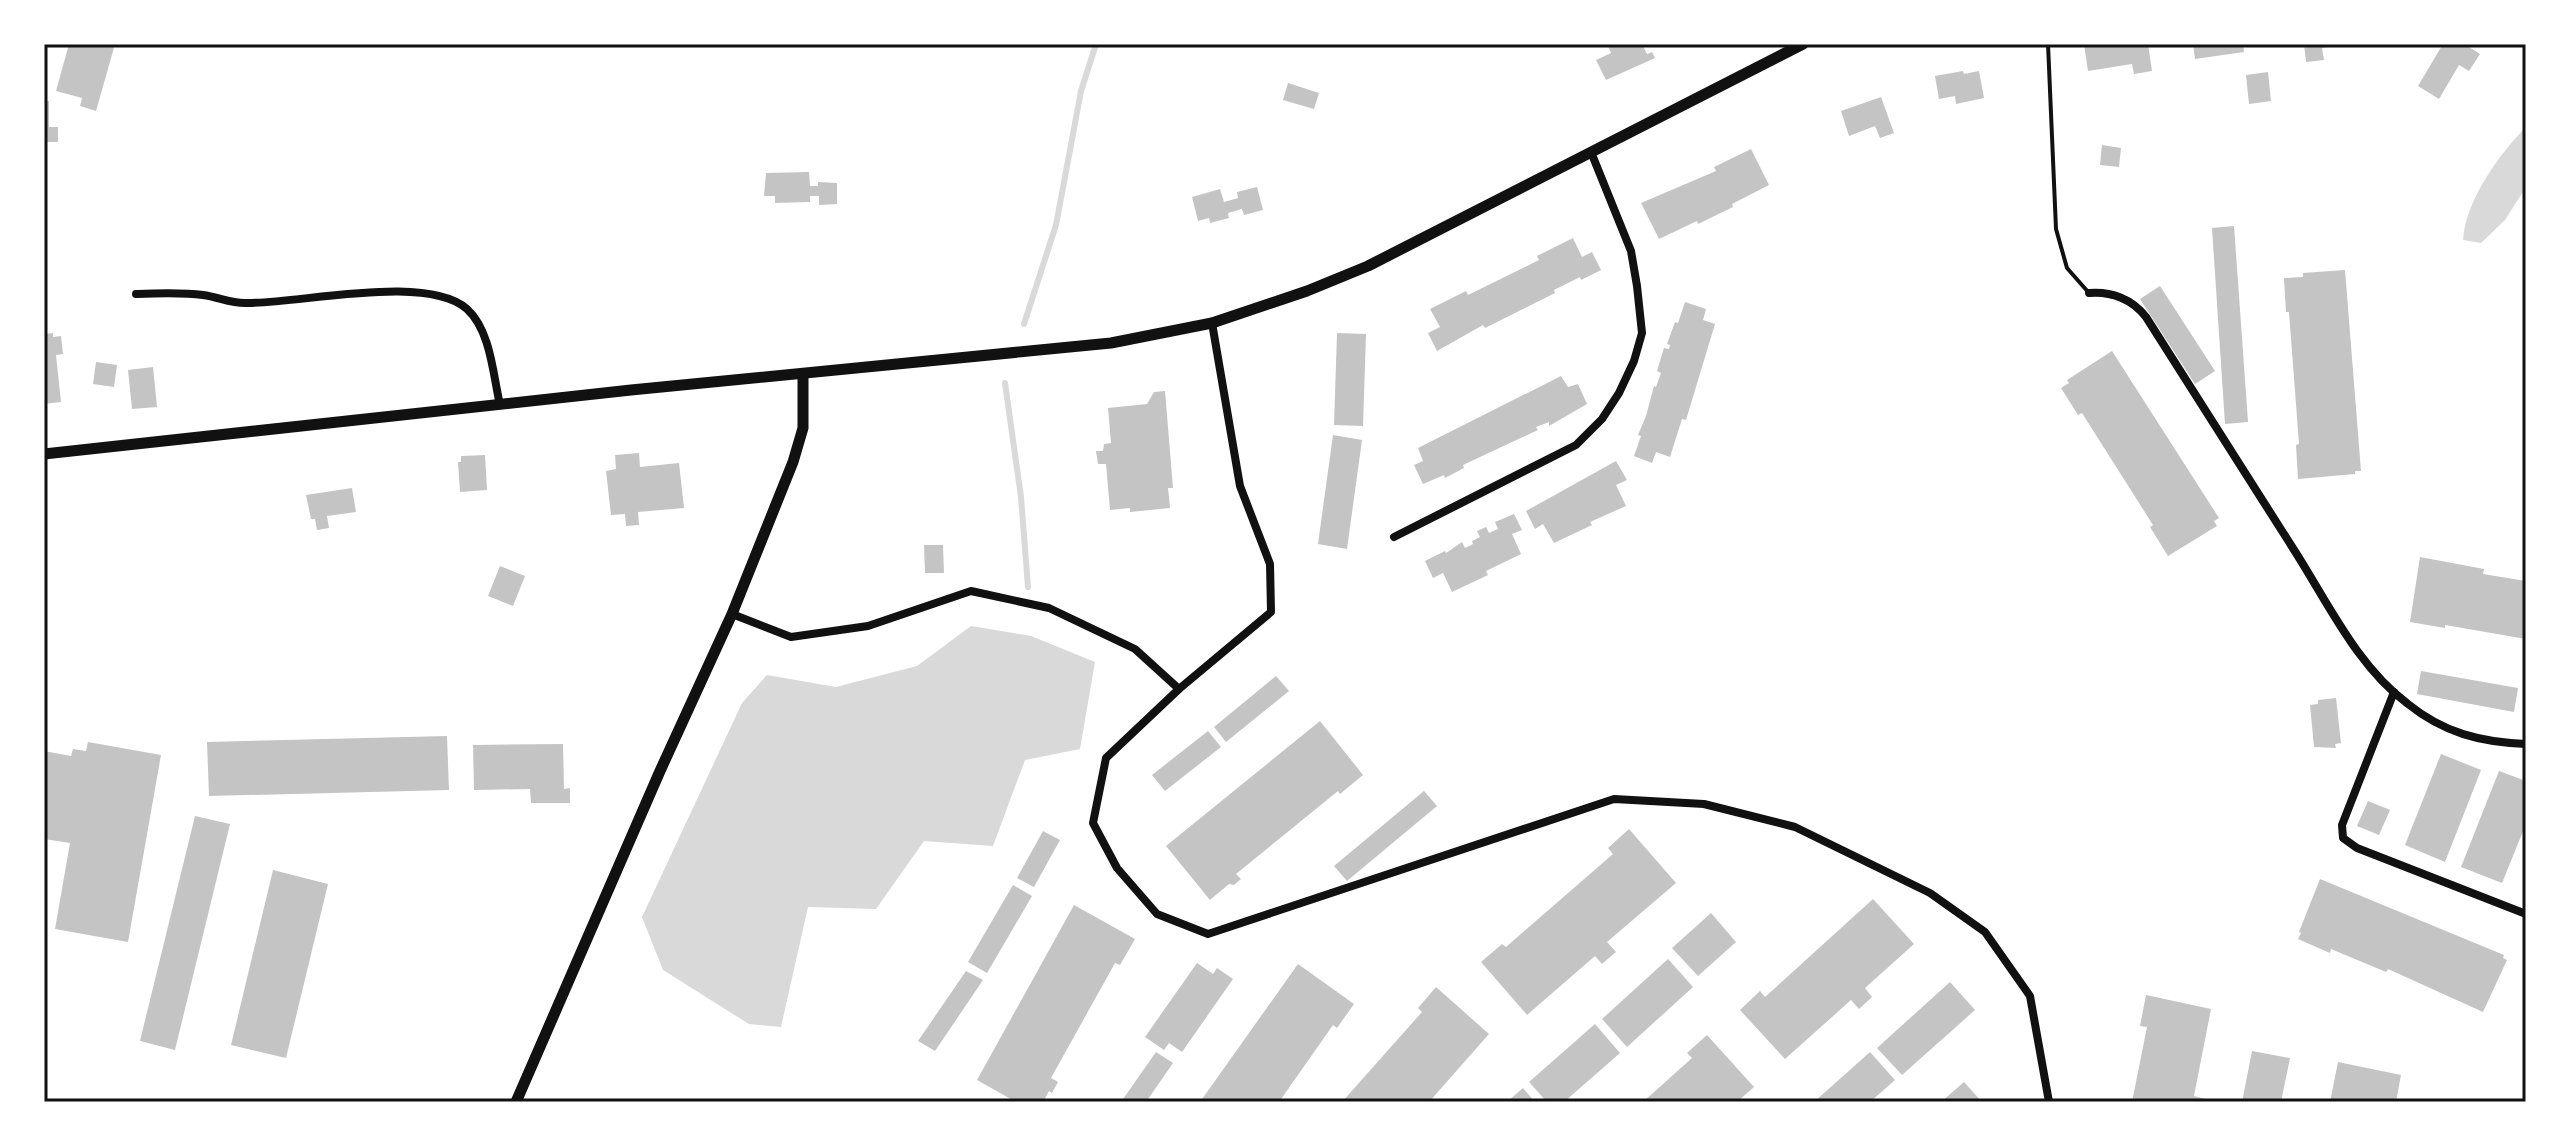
<svg xmlns="http://www.w3.org/2000/svg" width="2570" height="1146" font-family="'DejaVu Sans',sans-serif">
<rect width="100%" height="100%" fill="#fff"/>
<g fill="#d9d9d9">
<path d="M2526,127V187L2505,220L2481,243L2463,240C2465,201 2500,153 2526,127Z"/>
<path d="M971,626L1031,636L1095,662L1080,749L1025,760L993,846L924,841L876,909L808,907L781,1027L749,1024L663,970L642,917L742,703L767,675L836,687L917,666Z"/>
</g>
<g fill="none" stroke-linecap="round" stroke-linejoin="round">
<g stroke="#d9d9d9" stroke-width="6">
<path d="M1024,324L1056,225L1081,91L1096,44"/>
<path d="M1005,383L1021,497L1028,587"/>
</g>
</g>
<g fill="#c4c4c4">
<path d="M69,44H115L96,111L80,106L82,98L56,91Z"/>
<path d="M1607,44H1624L1625,46L1642,44L1647,54L1652,52L1655,58L1606,80L1596,60L1611,53Z"/>
<path d="M2084,44H2148L2152,71L2134,74L2132,64L2088,71Z"/>
<path d="M2193,44H2243L2244,52L2195,59Z"/>
<path d="M2304,44H2336V46L2322,48L2324,60L2306,62Z"/>
<path d="M2443,44H2471L2469,47L2480,54L2469,71L2459,65L2439,99L2418,86Z"/>
<path d="M1963,71L1964,74L1979,71L1984,98L1956,104L1955,96L1939,99L1935,76Z"/>
<path d="M2268,72L2271,101L2249,104L2246,75Z"/>
<path d="M1288,83L1319,93L1314,109L1283,100Z"/>
<path d="M1881,97L1894,133L1880,138L1875,126L1849,136L1841,111Z"/>
<path d="M44,101H49V127H58V142H44Z"/>
<path d="M2102,145L2121,148L2119,167L2100,165Z"/>
<path d="M1751,149L1769,185L1732,204L1733,207L1698,224L1697,221L1659,239L1641,203L1716,171L1714,167Z"/>
<path d="M809,172L810,186H818V182L837,183V204L819,205V196H810V202L775,203V196H764L766,173Z"/>
<path d="M1257,187L1263,210L1244,215L1242,209L1228,213L1229,218L1210,223L1209,218L1198,221L1192,197L1220,189L1224,202L1238,198L1237,192Z"/>
<path d="M2234,226L2248,422L2225,424L2212,228Z"/>
<path d="M1573,238L1582,257L1592,252L1601,270L1581,280L1580,277L1554,290L1555,293L1485,328L1483,325L1437,351L1428,333L1440,327L1430,309L1466,291L1468,295L1539,260L1537,256Z"/>
<path d="M2345,270L2361,471H2355V474L2298,479L2296,445L2299,444L2289,312H2286L2284,278L2303,277V273Z"/>
<path d="M2160,286L2215,371L2195,384L2140,299Z"/>
<path d="M1685,302L1706,309L1703,320L1715,324L1686,420L1682,419L1670,457L1656,452L1652,463L1634,456L1641,436L1638,435L1646,416L1654,386L1656,387L1661,373L1657,371L1664,348L1669,349L1670,345L1667,344L1675,322L1678,323Z"/>
<path d="M53,333V337L61,336L63,354L56,355L61,402L44,404V334Z"/>
<path d="M1337,333L1366,334L1363,426L1334,425Z"/>
<path d="M2112,351L2219,518L2214,521L2217,526L2168,556L2150,527L2153,525L2082,413L2078,415L2061,388L2069,383L2067,380Z"/>
<path d="M96,362L117,365L114,387L93,384Z"/>
<path d="M153,367L157,407L132,409L128,370Z"/>
<path d="M1561,376L1568,387L1578,384L1587,404L1549,426V422L1536,427L1538,430L1463,465L1464,468L1445,478L1444,475L1423,484L1414,465L1423,461L1418,448Z"/>
<path d="M1165,391L1173,488H1168L1170,508L1130,512V508L1110,510L1106,464H1098L1096,451H1103L1104,444L1111,443L1108,408L1147,404L1154,392Z"/>
<path d="M1333,435L1362,440L1347,549L1318,544Z"/>
<path d="M639,453L640,467L679,463L684,508L638,512L639,525L626,526L625,514L611,515L606,471L616,469L615,455Z"/>
<path d="M485,455L487,490L460,492L458,462H461V456Z"/>
<path d="M1616,461L1627,480L1616,485L1626,506L1590,522L1592,525L1554,543L1543,524L1535,529L1526,511Z"/>
<path d="M352,488L356,512L327,516L329,528L317,530L315,519H311L306,495Z"/>
<path d="M1514,514L1522,530L1512,534L1521,554L1486,571L1488,575L1452,592L1443,573L1433,578L1425,561L1445,551L1446,553L1462,542L1465,548L1473,544L1472,541L1480,537L1477,531L1486,527L1489,533L1498,529L1495,522Z"/>
<path d="M924,545H943L944,573H925Z"/>
<path d="M2420,557L2484,569L2483,574L2526,581V639L2445,625V628L2410,622Z"/>
<path d="M500,566L525,576L513,606L488,596Z"/>
<path d="M2421,671L2518,688L2514,712L2417,694Z"/>
<path d="M1276,676L1289,691L1226,742L1214,727Z"/>
<path d="M2336,698L2341,743L2335,744L2336,748L2314,747L2310,705L2318,704V700Z"/>
<path d="M1320,721L1363,775L1340,794L1338,791L1236,874L1241,879L1234,885L1229,884L1210,900L1166,846Z"/>
<path d="M1208,731L1221,747L1165,791L1152,775Z"/>
<path d="M447,736L449,790L209,796L207,742Z"/>
<path d="M88,742L161,755L128,942L55,929L70,843L44,839V751L71,756L73,749L86,751Z"/>
<path d="M563,744L564,789L570,788V803H531L530,789L474,790L473,745Z"/>
<path d="M2441,754L2481,770L2445,862L2405,845Z"/>
<path d="M2499,771L2526,781V824L2502,883L2461,867Z"/>
<path d="M1424,791L1437,806L1347,881L1334,866Z"/>
<path d="M2368,801L2390,810L2379,835L2357,826Z"/>
<path d="M195,816L230,824L175,1050L140,1041Z"/>
<path d="M1629,829L1676,883L1607,942L1616,952L1602,964L1595,956L1527,1015L1481,962L1502,944L1506,947L1613,854L1608,848Z"/>
<path d="M1043,831L1060,840L1034,887L1017,878Z"/>
<path d="M273,870L328,884L286,1058L231,1045Z"/>
<path d="M2320,879L2504,955L2503,958L2507,960L2483,1012L2388,969L2386,972L2331,949L2330,953L2298,939L2301,933L2299,932Z"/>
<path d="M1013,885L1032,896L987,973L968,962Z"/>
<path d="M1873,899L1914,944L1865,988L1872,997L1859,1009L1851,1000L1785,1059L1740,1010L1760,991L1765,997Z"/>
<path d="M1074,905L1135,939L1120,965L1115,963L1051,1078L1058,1082L1052,1093L1049,1091L1043,1102H1016L977,1080Z"/>
<path d="M1711,913L1736,942L1698,976L1672,948Z"/>
<path d="M1668,959L1693,987L1627,1047L1602,1019Z"/>
<path d="M1197,963L1213,974L1217,968L1233,979L1182,1052L1169,1043L1164,1050L1145,1037Z"/>
<path d="M1298,964L1354,1004L1337,1028L1333,1025L1279,1102H1200Z"/>
<path d="M966,971L983,980L935,1051L918,1041Z"/>
<path d="M1950,982L1975,1010L1902,1075L1877,1048Z"/>
<path d="M1436,987L1489,1034L1429,1102H1342L1422,1012L1418,1008Z"/>
<path d="M2146,995L2211,1009L2194,1096L2206,1099L2205,1102H2132L2147,1027L2140,1026Z"/>
<path d="M1595,1024L1620,1053L1564,1102H1547L1529,1082Z"/>
<path d="M1707,1035L1754,1087L1737,1102H1643L1692,1058L1687,1053Z"/>
<path d="M2252,1051L2290,1058L2281,1102H2242Z"/>
<path d="M1156,1052L1173,1063L1146,1102H1121Z"/>
<path d="M1870,1052L1895,1080L1870,1102H1814Z"/>
<path d="M2338,1062L2401,1075L2396,1102H2330Z"/>
<path d="M1964,1082L1982,1102H1941Z"/>
<path d="M1523,1088L1535,1102H1507Z"/>
</g>
<g fill="none" stroke-linecap="round" stroke-linejoin="round">
<path stroke="#111" stroke-width="4" d="M2048,44L2056,229L2067,268L2089,293"/>
<g stroke="#111" stroke-width="8">
<path d="M2089,293C2111,291 2132,299 2146,317C2196,396 2246,475 2296,553C2329,605 2358,667 2408,704C2444,733 2480,742 2526,744"/>
<path d="M136,294C159,293 181,292 203,295C218,297 230,303 245,303C299,304 426,273 467,309C491,331 493,375 500,405"/>
<path d="M1212,323L1240,486L1270,564L1271,612L1179,689L1106,758L1093,823L1117,868L1157,914L1208,934L1614,799L1704,804L1795,827L1930,893L1985,932L2030,996L2049,1102"/>
<path d="M1394,537L1576,445L1602,419L1619,393L1634,361L1642,333L1637,286L1631,251L1591,152"/>
<path d="M732,614L791,637L868,626L971,591L1049,608L1135,649L1179,689"/>
<path d="M2394,692L2342,825L2343,838L2357,848L2526,914"/>
</g>
<g stroke="#111" stroke-width="11">
<path d="M44,454L631,390L1111,343L1212,323L1307,291L1368,266L1803,44"/>
<path d="M516,1102L660,771L732,614L793,462L803,428V374"/>
</g>
</g>
<rect width="2570" height="1146" fill="none" stroke="#ffffff" stroke-width="92"/>
<rect x="46" y="46" width="2478" height="1054" fill="none" stroke="#111" stroke-width="3"/>
</svg>
